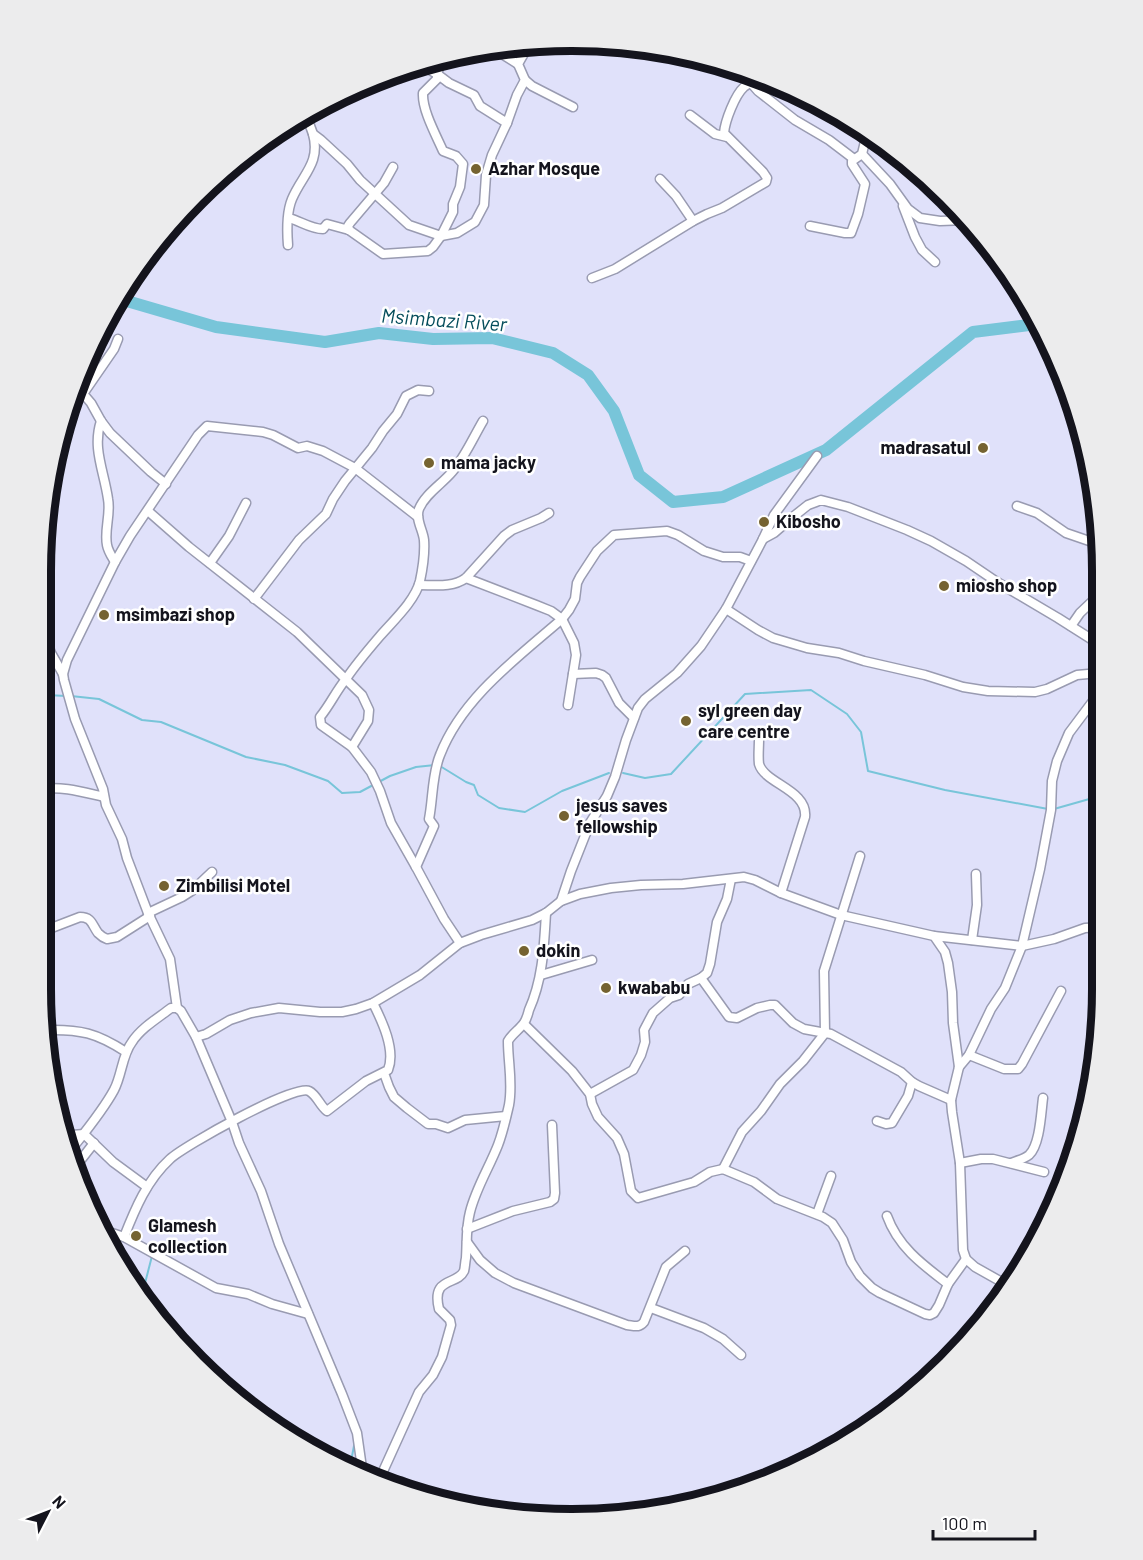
<svg xmlns="http://www.w3.org/2000/svg" width="1143" height="1560" font-family="Barlow,sans-serif">
<rect width="100%" height="100%" fill="#e0e1fa"/>
<g fill="none" stroke-linecap="round" stroke-linejoin="round">
<g stroke="#78c5d9" stroke-width="2">
<path d="M71,696L99,699L142,720L161,722L246,757L285,765L328,781L342,793L360,792L390,776L416,767L435,765"/>
<path d="M41,698L47,695L66,696"/>
<path d="M440,766L466,782L474,785L478,795L499,808L525,812L562,791L609,773"/>
<path d="M623,773L645,778L671,774L745,694L811,690L847,714L861,732L868,771L945,790L1048,809"/>
<path d="M1054,809L1100,796"/>
<path d="M152,1256L143,1291C151,1298 158,1302 156,1313"/>
<path d="M330,1375L335,1389"/>
<path d="M352,1456L355,1441"/>
</g>
<path stroke="#78c5d9" stroke-width="12" d="M120,299L216,327L325,342L379,333L433,339L492,338L553,353L588,375L614,411L639,475L673,502L723,497L826,450L973,332L1037,324"/>
<defs>
<g id="minor">
<path d="M494,49L518,64"/>
<path d="M419,64L437,74L443,57"/>
<path d="M525,80L532,86L573,107"/>
<path d="M751,83L758,91L795,120L829,140L854,159"/>
<path d="M311,111L309,123L313,134L321,140L347,164L360,180L409,225L441,236L457,233L475,222L484,205L486,175L492,155L507,123L517,95L525,80L518,64L530,43"/>
<path d="M690,115L715,134L727,137"/>
<path d="M862,154L890,184L908,209L920,218L940,221L967,220"/>
<path d="M660,179L676,196L693,221"/>
<path d="M903,206L915,237L922,250L935,262"/>
<path d="M289,218C300,221 311,229 323,229L327,224L349,230L383,254L428,251L433,247L441,236L453,212V204L460,187L463,164L456,156L443,151C436,135 422,110 423,93L437,79V74L449,83L474,95L480,106L507,123"/>
<path d="M810,226L845,233H851L858,214L865,184L852,164V161L862,154L867,133"/>
<path d="M349,230L348,226L350,223L384,183L393,167"/>
<path d="M288,245C287,232 287,211 292,199C302,175 321,163 313,134"/>
<path d="M592,278L615,269L693,221L707,214L722,208L766,182L767,178L763,172L724,133C725,121 735,95 744,87C749,83 756,80 762,78"/>
<path d="M79,389L91,403L101,421L110,433L151,472L166,484"/>
<path d="M83,394L114,349L118,339"/>
<path d="M101,421C92,448 104,471 108,499C111,514 104,530 107,545C108,551 112,557 115,562"/>
<path d="M1017,506L1037,513L1066,533L1098,544"/>
<path d="M148,511L189,547L297,632L362,695L369,710L368,721L352,747"/>
<path d="M763,539L774,533L789,520L808,505L816,502L821,500L848,507L907,530L931,541L966,561L997,582L1058,618L1099,644"/>
<path d="M210,563L229,536L246,503"/>
<path d="M466,578L536,605L551,611L562,619L574,643L576,655L568,705"/>
<path d="M419,585C435,585 452,588 466,578L504,536L512,530L541,518L549,513"/>
<path d="M254,599L299,540L326,514L333,499L345,481L372,448L383,431L397,414L406,396L418,390L429,391"/>
<path d="M726,609L758,630L773,638L807,648L839,653L864,661L925,675L963,687L988,691L1035,692L1047,689L1077,675L1099,673"/>
<path d="M1071,626L1080,613L1099,595"/>
<path d="M41,627L51,653L63,674"/>
<path d="M573,674L596,673L602,675L606,678L619,703L634,718"/>
<path d="M759,740C759,747 758,757 759,764C765,784 808,790 805,817L781,893"/>
<path d="M41,789C63,786 82,792 104,797"/>
<path d="M1100,859V872"/>
<path d="M416,867L434,826L429,819C433,799 432,774 440,755C462,698 517,658 562,619L569,610L575,599L577,583L580,577L597,551L614,535L667,531L678,535L704,551L723,557H740L751,561"/>
<path d="M561,901L571,871L590,823L607,796L615,777L626,740L638,708L645,699L677,673L701,646L726,609L763,539L774,515L817,456"/>
<path d="M148,913L182,897L193,890L212,872"/>
<path d="M1101,926L1099,935L1101,960"/>
<path d="M41,932L80,917C92,917 92,925 98,933C100,935 104,938 107,939L117,937L150,916"/>
<path d="M934,936L1022,946L1054,939L1085,928L1101,927"/>
<path d="M972,940L977,905L976,874"/>
<path d="M460,943L444,919L416,867L391,823L380,791L371,772L352,747L321,725L320,717C330,705 336,691 346,679C356,664 368,650 380,636C393,621 415,601 420,581C423,567 425,554 424,540C423,530 415,519 419,509C425,494 442,484 452,472C465,457 473,438 483,421"/>
<path d="M541,975L592,960"/>
<path d="M701,978L729,1017L737,1018L757,1008L770,1005H775L793,1023L804,1029L831,1034L901,1072L912,1082L919,1086L951,1100"/>
<path d="M177,1008L170,959L148,913L127,858L122,839L106,805L103,789L75,719L64,680L63,674L67,660L115,562L130,536L198,435L207,426L263,432L273,435L298,448L307,446L323,451L355,468L418,517"/>
<path d="M524,1024L572,1071L590,1094L592,1104L598,1117L617,1138L624,1154L631,1191L638,1198L694,1182L710,1172L723,1169L754,1182L777,1199L823,1217L832,1223L843,1240L851,1262L860,1276L872,1288L880,1293L925,1314L930,1315L934,1313L939,1305L948,1284L966,1259"/>
<path d="M46,1030C80,1029 97,1033 126,1052"/>
<path d="M196,1037L232,1122L239,1143L261,1191L279,1244L342,1394L357,1433L362,1468"/>
<path d="M969,1055L1004,1069H1018L1022,1064L1061,991"/>
<path d="M959,1067L969,1055L991,1009L1005,988L1022,946L1040,869L1051,810L1052,781L1057,761L1069,733L1099,693"/>
<path d="M384,1073L389,1087L394,1097L407,1108L428,1124H436L448,1128L465,1120L506,1116"/>
<path d="M590,1094L633,1070L641,1055L645,1042L644,1030L653,1013L670,998L679,995L688,984L701,978L707,973L710,964L717,922L727,899L731,879"/>
<path d="M877,1121L886,1124L892,1123L908,1096L912,1082"/>
<path d="M65,1141L72,1135L84,1134L113,1162L147,1187"/>
<path d="M70,1151C85,1132 102,1112 114,1090C122,1075 122,1055 132,1042C141,1028 158,1018 171,1008H177L181,1011L196,1037L206,1034L230,1020L251,1013L279,1008L320,1012H342L356,1009L373,1003L420,975L460,943L481,935L532,920L546,913L561,901L580,894L611,888L641,885L683,884L744,877L755,880L781,893L841,915L934,936L945,952L948,963L952,992L953,1023L959,1067L951,1100L952,1112L960,1163L963,1250L966,1259L975,1267L1007,1285"/>
<path d="M960,1163L981,1159H993L1044,1172"/>
<path d="M1011,1163C1016,1161 1024,1159 1029,1155C1040,1145 1041,1113 1043,1098"/>
<path d="M76,1166L94,1143"/>
<path d="M723,1169L742,1132L761,1111L780,1084L803,1061L825,1033L824,971L860,856"/>
<path d="M817,1214L831,1176"/>
<path d="M887,1216C898,1247 923,1265 948,1284"/>
<path d="M467,1229L513,1211L550,1202L554,1199L555,1193L552,1125"/>
<path d="M106,1231L124,1237L216,1288L248,1294L272,1304L308,1314"/>
<path d="M124,1237C135,1209 147,1180 170,1159C184,1146 294,1084 309,1091C317,1095 320,1106 327,1111L366,1081L388,1070C396,1050 382,1021 373,1003"/>
<path d="M467,1242L480,1260L495,1273L514,1283L627,1325C635,1326 639,1328 644,1322L666,1267L685,1251"/>
<path d="M651,1308L704,1328L723,1339L741,1355"/>
<path d="M334,1463L362,1468L378,1477"/>
<path d="M380,1478L419,1392L433,1375L442,1357L451,1325L450,1320L439,1309C431,1276 457,1286 464,1271C465,1268 465,1262 466,1258C467,1243 466,1227 470,1212C476,1188 489,1168 498,1145C503,1132 506,1118 509,1105C513,1083 508,1063 508,1041C512,1034 519,1030 524,1023C526,1020 528,1014 529,1010C543,979 544,946 546,913"/>
<path d="M384,1479L402,1482L413,1488"/>
</g>
</defs>
<use href="#minor" stroke="#999bb1" stroke-width="11"/>
<use href="#minor" stroke="#fff" stroke-width="8"/>
</g>
<g fill="#756331" stroke="#fff" stroke-width="2">
<circle cx="476" cy="169" r="6"/>
<circle cx="983" cy="448" r="6"/>
<circle cx="429" cy="463" r="6"/>
<circle cx="764" cy="522" r="6"/>
<circle cx="944" cy="586" r="6"/>
<circle cx="104" cy="615" r="6"/>
<circle cx="686" cy="721" r="6"/>
<circle cx="564" cy="816" r="6"/>
<circle cx="164" cy="886" r="6"/>
<circle cx="524" cy="951" r="6"/>
<circle cx="606" cy="988" r="6"/>
<circle cx="136" cy="1236" r="6"/>
</g>
<g text-anchor="middle" stroke-width="5" stroke-linejoin="round" paint-order="stroke">
<g font-size="18" font-weight="bold" fill="#14141d" stroke="#fff" text-anchor="start">
<text x="488" y="175">Azhar Mosque</text>
<text x="971" y="454" text-anchor="end">madrasatul</text>
<text x="441" y="469">mama jacky</text>
<text x="776" y="528">Kibosho</text>
<text x="956" y="592">miosho shop</text>
<text x="116" y="621">msimbazi shop</text>
<text x="698" y="717">syl green day<tspan x="698" dy="21">care centre</tspan></text>
<text x="576" y="812">jesus saves<tspan x="576" dy="21">fellowship</tspan></text>
<text x="176" y="892">Zimbilisi Motel</text>
<text x="536" y="957">dokin</text>
<text x="618" y="994">kwababu</text>
<text x="148" y="1232">Glamesh<tspan x="148" dy="21">collection</tspan></text>
</g>
<g font-size="20" font-style="italic" fill="#054d5b" stroke="#fff">
<text transform="translate(444 320) rotate(4)" y="7">Msimbazi River</text>
</g>
</g>
<path d="M0 0H1143V1560H0ZM571 51H572A520 520 0 0 1 1092 571V989A520 520 0 0 1 572 1509H571A520 520 0 0 1 51 989V571A520 520 0 0 1 571 51Z" fill="#ececed" fill-rule="evenodd"/>
<path fill="none" stroke="#14141d" stroke-width="8" d="M571 51H572A520 520 0 0 1 1092 571V989A520 520 0 0 1 572 1509H571A520 520 0 0 1 51 989V571A520 520 0 0 1 571 51Z"/>
<g transform="translate(48 1512) rotate(48)" stroke="#ffffff" stroke-width="4.5" paint-order="stroke">
<path d="M0-4.5L10 22L0 15L-10 22Z" fill="#14141d"/>
<text y="-9" font-size="16" font-weight="bold" text-anchor="middle" fill="#14141d">N</text>
</g>
<path d="M933 1530v9h102v-9" fill="none" stroke="#14141d" stroke-width="3"/>
<text x="942" y="1530" font-size="18" fill="#14141d" stroke="#ffffff" stroke-width="4.5" paint-order="stroke">100 m</text>
</svg>
